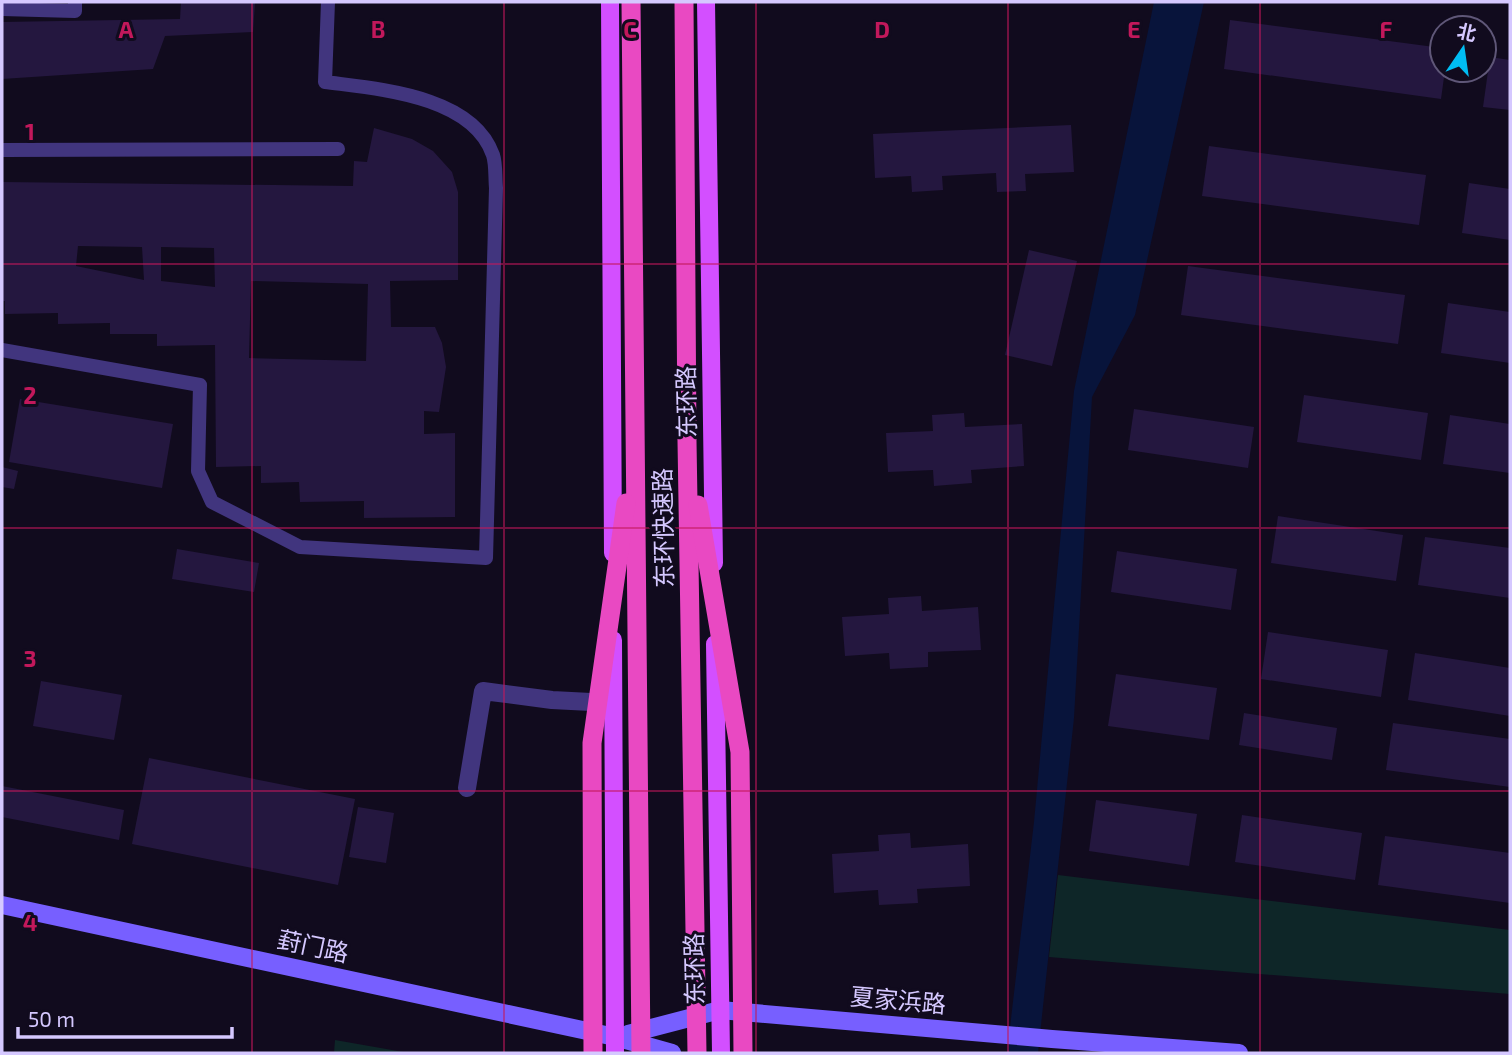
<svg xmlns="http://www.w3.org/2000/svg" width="1512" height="1055" font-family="'Exo 2','Noto Sans SC',sans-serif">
<rect width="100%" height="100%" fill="#110b1e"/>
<g fill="#0e2628">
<path d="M1058,875L1510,930V994L1049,957Z"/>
<path d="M335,1040L409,1053H334Z"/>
</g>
<path fill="#08143b" d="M1154,2H1204L1135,315L1092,397L1074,718L1038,1053H1007L1034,822L1074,391Z"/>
<g fill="#24173f" fill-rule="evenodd">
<path d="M181,2H255L253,32L165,36L153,69L2,79V22L180,19Z"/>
<path d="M1230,20L1442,48V70H1445L1441,99L1224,69Z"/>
<path d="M1490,57L1510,60V110L1483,107Z"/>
<path d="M1071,125L1074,172L1025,174L1026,191L997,192L996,173L942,176L943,190L912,192L911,176L875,178L873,134Z"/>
<path d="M374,128L412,139L433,151L452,172L458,192V280L390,281L391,327H435L442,343L446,367L439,412L424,411V434L455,433V517L364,518V501L300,502L299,482L261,483V466L216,467L215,345L157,346V334H110V323L58,324V313L5,314V301H2V182L353,186L354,161L367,162ZM78,246L142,247L144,280L76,266ZM161,247L214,248L215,287L161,281ZM251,281L368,284L366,361L249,358Z"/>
<path d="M1209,146L1426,175L1419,225L1202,196Z"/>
<path d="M1469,183L1510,189V240L1462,233Z"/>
<path d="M1029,250L1077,261L1052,366L1005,355Z"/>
<path d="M1188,266L1405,295L1398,344L1181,315Z"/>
<path d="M1448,303L1510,312V363L1441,353Z"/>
<path d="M1304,395L1428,413L1421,460L1297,442Z"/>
<path d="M20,399L173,424L162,488L9,462Z"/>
<path d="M1134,409L1254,427L1248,468L1128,450Z"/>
<path d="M964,413L965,427L1022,424L1024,466L971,470L972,483L934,486L933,470L888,472L886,433L933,431L932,415Z"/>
<path d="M1450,415L1510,424V473L1443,464Z"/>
<path d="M2,467L18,471L14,489L2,487Z"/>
<path d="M1278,516L1403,535L1396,581L1271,563Z"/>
<path d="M1425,537L1510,548V598L1418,585Z"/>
<path d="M177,549L259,563L254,592L172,579Z"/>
<path d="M1117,551L1237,569L1231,610L1111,592Z"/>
<path d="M921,596L922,611L978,607L981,650L928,652V667L890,669L889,653L845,656L842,617L889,614L888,598Z"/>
<path d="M1268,632L1388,650L1381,697L1261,679Z"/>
<path d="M1415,653L1510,668V716L1408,700Z"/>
<path d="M1116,674L1217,688L1209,740L1108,726Z"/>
<path d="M41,681L122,695L114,740L33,726Z"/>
<path d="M1244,713L1337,728L1332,760L1239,745Z"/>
<path d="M1393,723L1510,739V787L1386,770Z"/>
<path d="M149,758L355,799L338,885L132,844Z"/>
<path d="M2,786L124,810L119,840L2,817Z"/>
<path d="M1096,800L1197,814L1189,866L1089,851Z"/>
<path d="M358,807L394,813L386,863L349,857Z"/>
<path d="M1242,815L1362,833L1355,880L1235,862Z"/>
<path d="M910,833L911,848L968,844L970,886L917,889L918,903L879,905L878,890L834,893L832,854L879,851L878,835Z"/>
<path d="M1385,836L1510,853V903L1378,885Z"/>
</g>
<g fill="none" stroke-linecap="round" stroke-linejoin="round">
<g stroke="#41357e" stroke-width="14">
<path d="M2,9L75,11V2"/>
<path d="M2,150L338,149"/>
<path d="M2,350L200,385L198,471L212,502L300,547L486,558L496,188C495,177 496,164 493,155C472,95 377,89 325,82L328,2"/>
</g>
<path stroke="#41357e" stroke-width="18" d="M467,788L483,691L552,700L610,703"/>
<g stroke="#775fff" stroke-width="18">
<path d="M2,905L615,1037L672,1053"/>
<path d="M628,1034L720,1010L1052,1039L1239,1053"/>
</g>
<g stroke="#d34fff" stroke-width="18">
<path d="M610,2L613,553"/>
<path d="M706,2L714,563"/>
<path d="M613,640L615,1053"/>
<path d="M715,644L721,1053"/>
</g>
<g stroke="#e949c2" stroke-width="19">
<path d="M631,2L641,1053"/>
<path d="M684,2L687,441L697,1053"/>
<path d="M698,505L740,752L743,1053"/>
<path d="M593,1053L592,743L626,503"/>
</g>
</g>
<path fill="none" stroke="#c2185b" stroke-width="2" stroke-opacity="0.55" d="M252,2V1053M504,2V1053M756,2V1053M1008,2V1053M1260,2V1053M2,264H1510M2,528H1510M2,791H1510"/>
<g text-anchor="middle" stroke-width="6" stroke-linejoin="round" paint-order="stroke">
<g font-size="24" fill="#d5c8ff" stroke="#110b1e">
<text transform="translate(687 402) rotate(-91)" y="8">东环路</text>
<text transform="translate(664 528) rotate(-91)" y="8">东环快速路</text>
<text transform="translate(313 947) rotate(12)" y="8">葑门路</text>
<text transform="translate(695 969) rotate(-91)" y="8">东环路</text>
<text transform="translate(898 1001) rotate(5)" y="8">夏家浜路</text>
</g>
</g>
<g font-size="23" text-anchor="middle" font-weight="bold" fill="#c2185b" stroke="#110b1e" stroke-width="6" stroke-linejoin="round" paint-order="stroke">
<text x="126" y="38">A</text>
<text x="378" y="38">B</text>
<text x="630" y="38">C</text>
<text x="882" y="38">D</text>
<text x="1134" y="38">E</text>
<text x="1386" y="38">F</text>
<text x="30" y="140">1</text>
<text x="30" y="404">2</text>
<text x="30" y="667">3</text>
<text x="30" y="931">4</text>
</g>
<rect width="1512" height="1055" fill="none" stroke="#d5c8ff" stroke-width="7"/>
<g transform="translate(1463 49) rotate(13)"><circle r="33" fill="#110b1e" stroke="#5f5778" stroke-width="2"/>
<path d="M0-5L12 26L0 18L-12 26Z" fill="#00bdf3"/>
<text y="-10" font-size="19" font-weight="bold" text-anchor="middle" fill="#d5c8ff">北</text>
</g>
<path d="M18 1027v10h214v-10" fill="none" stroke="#d5c8ff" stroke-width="3.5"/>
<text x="28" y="1027" font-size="21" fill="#d5c8ff" stroke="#110b1e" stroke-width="5" paint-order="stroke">50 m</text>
</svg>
